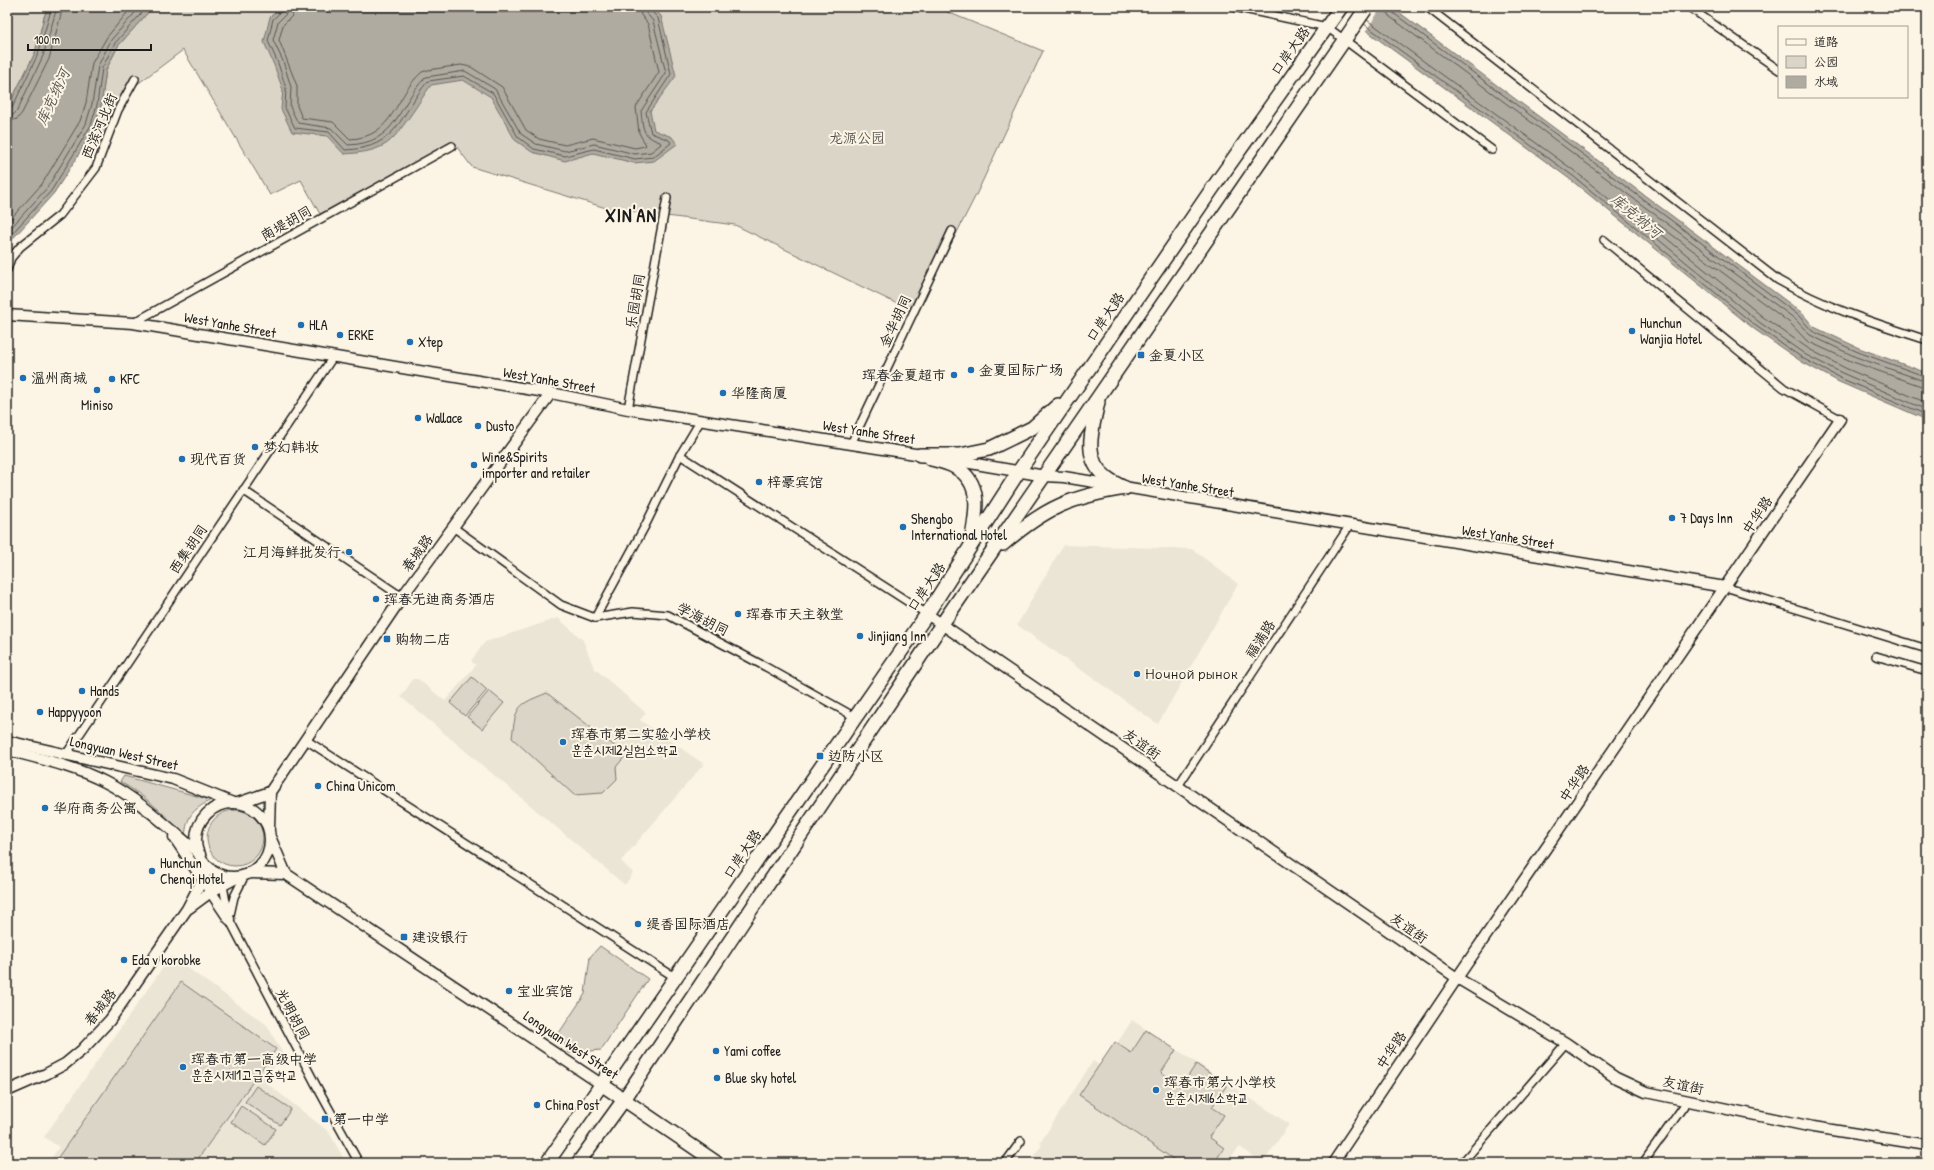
<svg xmlns="http://www.w3.org/2000/svg" width="1934" height="1170" font-family="'Patrick Hand','LXGW WenKai TC','Poor Story',sans-serif">
<rect width="100%" height="100%" fill="#fcf5e5"/>
<filter id="ink" filterUnits="userSpaceOnUse"><feTurbulence type="fractalNoise" baseFrequency=".025" numOctaves="2"/><feDisplacementMap in="SourceGraphic" scale="8" xChannelSelector="R" yChannelSelector="G"/><feConvolveMatrix kernelMatrix="1 2 1 2 8 2 1 2 1" color-interpolation-filters="sRGB"/></filter>
<g filter="url(#ink)">
<g fill="#ebe5d6">
<path d="M1063,545L1192,549L1238,584L1158,724L1017,625Z"/>
<path d="M558,618L583,640L594,668L646,713L640,720L704,764L621,861L633,873L625,885L401,697L413,679H418L445,701L476,665L471,661L485,642Z"/>
<path d="M171,956L267,1025L283,1054L264,1081L329,1132L346,1163H48L59,1147L44,1137Z"/>
<path d="M1132,1020L1289,1124L1263,1163L1240,1147L1229,1159L1232,1163H1044L1041,1161L1038,1163L1032,1158L1042,1145L1040,1143L1093,1061L1102,1067Z"/>
</g>
<g fill="#dbd5c8" stroke="#7c7872">
<path d="M7,7H48L44,17L35,53L7,109Z"/>
<path d="M153,7H935L1043,51L977,193L916,313L735,225L606,208L472,167L453,142L320,214L301,180L270,195L183,50L120,97L113,110L102,144L94,127L101,106L106,70L118,46Z"/>
<path d="M472,677L487,690L465,716L450,703Z"/>
<path d="M489,691L504,703L482,729L467,717Z"/>
<path d="M547,693L626,755L616,767L617,779L603,793L574,795L512,738C516,705 517,705 547,693Z"/>
<path d="M124,776L211,800C192,810 187,816 185,837C166,815 146,796 120,782Z"/>
<circle cx="235" cy="838" r="28"/>
<path d="M600,946L648,979L601,1050L569,1053L559,1033L585,994L590,957Z"/>
<path d="M181,982L276,1049L195,1163H54Z"/>
<path d="M1146,1030L1176,1050L1161,1073L1181,1087L1196,1064L1227,1085L1212,1107L1224,1115L1209,1137L1224,1148L1214,1163H1179L1079,1095L1115,1042L1131,1053Z"/>
<path d="M256,1086L291,1109L280,1125L245,1102Z"/>
<path d="M241,1106L276,1129L265,1145L231,1122Z"/>
</g>
<g fill="#b0aba1" stroke="#75726c">
<path d="M48,7H153L118,46L106,70L101,106L94,127L76,159L54,193L7,245V109L35,53L44,17Z"/>
<path d="M281,7H652L661,16L676,76L650,111L654,130L672,137L677,144L654,161L634,163L593,153L565,161L532,152L515,140L491,97L463,80L431,85C421,99 399,136 386,144C373,152 358,153 344,154L327,136L292,132L281,109L283,90L274,65L264,42L270,17Z"/>
<path d="M1334,7H1392L1801,312L1814,327L1859,348L1927,373V420L1839,382L1802,362L1754,329L1571,180Z"/>
</g>
<path fill="#fcf5e5" d="M1332,7H1382L1365,32Z"/>
<g fill="none" stroke-linecap="round" stroke-linejoin="round">
<g stroke="#575551" stroke-width="1">
<path d="M283,7L282,11L273,19L268,41L278,63L286,88L285,108L295,128L329,132L345,150C399,148 399,115 428,81L464,76L493,93L518,137L534,149L565,156L594,149L635,159L653,157L671,143L669,140L651,133L646,112L671,74L658,18L651,11L650,7"/>
<path d="M288,7L286,14L278,22L273,40L283,61L291,87L290,107L298,123L331,128L348,145C399,143 396,106 426,77L465,71L495,89L521,134L536,144L565,151L594,144L635,154L651,152L661,144L660,142C642,136 643,129 641,111L666,73L653,21L646,13L645,7"/>
<path d="M294,7L292,16L283,25L279,40L297,86V106L302,118L333,122L350,139C395,137 394,96 422,72L428,70L461,65L471,67L502,87L526,130L539,139L565,145L593,138L635,148L645,146L646,145L639,133L636,107L659,72L648,24L641,15L639,7"/>
<path d="M1385,7L1389,16L1795,319L1810,335L1856,357L1927,382"/>
<path d="M1390,7L1392,12L1798,315L1812,331L1858,352L1927,377"/>
<path d="M1367,20L1576,172L1759,322L1806,355L1842,373L1927,410"/>
<path d="M1364,24L1573,176L1756,326L1804,359L1840,378L1927,415"/>
<path d="M7,111L12,108L38,54L52,7"/>
<path d="M7,116L13,115L17,111L43,56L57,7"/>
<path d="M7,122L17,119L22,113L49,59L63,7"/>
<path d="M7,223L42,184L80,121L86,103L92,63L107,37L132,7"/>
<path d="M7,232L47,188L86,124L92,104L98,66L111,40L140,7"/>
<path d="M7,239L51,191L72,157L91,125L97,105L102,68L115,43L147,7"/>
<path d="M1927,388L1853,362L1807,341L1790,323L1631,204H1628V207L1763,317L1809,349L1845,368L1927,403"/>
</g>
<defs>
<g id="street">
<path d="M1234,7L1327,27L1492,150"/>
<path d="M1427,7L1778,280C1826,308 1874,323 1927,340"/>
<path d="M1689,7L1779,70"/>
<path d="M1604,240L1784,388L1840,419"/>
<path d="M7,270L11,258L20,247L60,215L96,168L118,110L135,79"/>
<path d="M133,323L452,146"/>
<path d="M628,409L667,198"/>
<path d="M851,444L952,231"/>
<path d="M680,455L927,614"/>
<path d="M243,490L402,597"/>
<path d="M453,527L561,605L595,618L633,612L668,615L766,667L855,717"/>
<path d="M1725,587L1927,649"/>
<path d="M595,618L645,526L680,455L701,420"/>
<path d="M1876,656L1927,671"/>
<path d="M306,740L676,978"/>
<path d="M65,756L333,357"/>
<path d="M1178,786L1350,525"/>
<path d="M221,874L229,919L316,1085L359,1163"/>
<path d="M230,915L234,897L245,875"/>
<path d="M1005,1163L1021,1141"/>
<path d="M1462,1163L1566,1043"/>
<path d="M1643,1163L1688,1100"/>
</g>
<g id="secondary">
<path d="M7,315L133,323L551,393L628,409L928,456"/>
<path d="M947,459L1045,476L1064,477L1725,587"/>
<path d="M927,614L1457,978L1566,1043L1616,1078L1646,1092L1813,1127L1927,1145"/>
<path d="M7,741L173,779L233,803"/>
<path d="M7,750C41,759 74,766 105,782C139,799 171,830 200,854"/>
<path d="M238,803L270,792"/>
<circle cx="233" cy="840" r="37"/>
<path d="M269,828L270,792L402,597L551,393"/>
<path d="M174,837L229,919"/>
<path d="M271,839L286,874"/>
<path d="M249,873L286,874L601,1084"/>
<path d="M189,908L212,891L238,877"/>
<path d="M7,1091L46,1074L65,1064L82,1050L110,1020L187,909L209,867"/>
<path d="M1333,1163L1457,978L1840,419"/>
</g>
<g id="highway">
<path d="M1098,402C1093,427 1081,458 1106,477C1111,481 1118,485 1125,488"/>
<path d="M920,455H960L989,449L1032,428L1058,405"/>
<path d="M931,459C939,461 948,463 955,467C984,483 976,515 971,542"/>
<path d="M1003,544C1045,508 1070,497 1125,488"/>
<path d="M601,1084L717,1163"/>
<path d="M547,1163L927,614L1019,471L1212,189L1341,7"/>
<path d="M578,1163L623,1101L942,624L1367,7"/>
</g>
</defs>
<use href="#street" stroke="#1c1c1c" stroke-width="10"/>
<use href="#secondary" stroke="#1c1c1c" stroke-width="13"/>
<use href="#highway" stroke="#1c1c1c" stroke-width="16"/>
<use href="#street" stroke="#fcf5e5" stroke-width="7"/>
<use href="#secondary" stroke="#fcf5e5" stroke-width="10"/>
<use href="#highway" stroke="#fcf5e5" stroke-width="13"/>
</g>
</g>
<g fill="#1f6fb2" stroke="#fcf5e5" stroke-width="1.5">
<circle cx="301" cy="325" r="4"/>
<circle cx="1632" cy="331" r="4"/>
<circle cx="340" cy="335" r="4"/>
<circle cx="410" cy="342" r="4"/>
<rect x="1137" y="351" width="8" height="8" rx="2"/>
<circle cx="971" cy="370" r="4"/>
<circle cx="954" cy="375" r="4"/>
<circle cx="23" cy="378" r="4"/>
<circle cx="112" cy="379" r="4"/>
<circle cx="97" cy="390" r="4"/>
<circle cx="723" cy="393" r="4"/>
<circle cx="418" cy="418" r="4"/>
<circle cx="478" cy="426" r="4"/>
<circle cx="255" cy="447" r="4"/>
<circle cx="182" cy="459" r="4"/>
<circle cx="474" cy="465" r="4"/>
<circle cx="759" cy="482" r="4"/>
<circle cx="1672" cy="518" r="4"/>
<circle cx="903" cy="527" r="4"/>
<circle cx="349" cy="552" r="4"/>
<circle cx="376" cy="599" r="4"/>
<circle cx="738" cy="614" r="4"/>
<circle cx="860" cy="636" r="4"/>
<rect x="383" y="635" width="8" height="8" rx="2"/>
<circle cx="1137" cy="674" r="4"/>
<circle cx="82" cy="691" r="4"/>
<circle cx="40" cy="712" r="4"/>
<circle cx="563" cy="742" r="4"/>
<rect x="816" y="752" width="8" height="8" rx="2"/>
<circle cx="318" cy="786" r="4"/>
<circle cx="45" cy="808" r="4"/>
<circle cx="152" cy="871" r="4"/>
<circle cx="638" cy="924" r="4"/>
<rect x="400" y="933" width="8" height="8" rx="2"/>
<circle cx="124" cy="960" r="4"/>
<circle cx="509" cy="991" r="4"/>
<circle cx="716" cy="1051" r="4"/>
<circle cx="183" cy="1067" r="4"/>
<circle cx="717" cy="1078" r="4"/>
<circle cx="1156" cy="1090" r="4"/>
<circle cx="537" cy="1105" r="4"/>
<rect x="321" y="1115" width="8" height="8" rx="2"/>
</g>
<g text-anchor="middle" stroke-width="4" stroke-linejoin="round" paint-order="stroke">
<g font-size="14" fill="#1c1c1c" stroke="#fcf5e5">
<text transform="translate(1290 51) rotate(-55)" y="5">口岸大路</text>
<text transform="translate(99 126) rotate(-67)" y="5">西滨河北街</text>
<text transform="translate(286 223) rotate(-29)" y="5">南堤胡同</text>
<text transform="translate(635 301) rotate(-80)" y="5">乐园胡同</text>
<text transform="translate(1105 317) rotate(-56)" y="5">口岸大路</text>
<text transform="translate(895 321) rotate(-65)" y="5">金华胡同</text>
<text transform="translate(230 325) rotate(10)" y="5">West Yanhe Street</text>
<text transform="translate(549 380) rotate(10)" y="5">West Yanhe Street</text>
<text transform="translate(869 432) rotate(9)" y="5">West Yanhe Street</text>
<text transform="translate(1188 485) rotate(9)" y="5">West Yanhe Street</text>
<text transform="translate(1757 515) rotate(-56)" y="5">中华路</text>
<text transform="translate(1508 537) rotate(9)" y="5">West Yanhe Street</text>
<text transform="translate(188 549) rotate(-56)" y="5">西集胡同</text>
<text transform="translate(417 553) rotate(-54)" y="5">春城路</text>
<text transform="translate(926 587) rotate(-56)" y="5">口岸大路</text>
<text transform="translate(703 619) rotate(27)" y="5">学海胡同</text>
<text transform="translate(1260 639) rotate(-57)" y="5">福满路</text>
<text transform="translate(1142 744) rotate(35)" y="5">友谊街</text>
<text transform="translate(124 753) rotate(13)" y="5">Longyuan West Street</text>
<text transform="translate(1574 783) rotate(-56)" y="5">中华路</text>
<text transform="translate(742 854) rotate(-56)" y="5">口岸大路</text>
<text transform="translate(1409 928) rotate(35)" y="5">友谊街</text>
<text transform="translate(100 1007) rotate(-52)" y="5">春城路</text>
<text transform="translate(293 1014) rotate(62)" y="5">光明胡同</text>
<text transform="translate(571 1045) rotate(34)" y="5">Longyuan West Street</text>
<text transform="translate(1391 1050) rotate(-56)" y="5">中华路</text>
<text transform="translate(1683 1085) rotate(12)" y="5">友谊街</text>
</g>
<g font-size="14" fill="#555450" stroke="#fcf5e5">
<text x="857" y="143">龙源公园</text>
</g>
<g font-size="14" fill="#1c1c1c" stroke="#fcf5e5" text-anchor="start">
<text x="1640" y="328">Hunchun<tspan x="1640" dy="16">Wanjia Hotel</tspan></text>
<text x="309" y="330">HLA</text>
<text x="348" y="340">ERKE</text>
<text x="418" y="347">Xtep</text>
<text x="1149" y="360">金夏小区</text>
<text x="979" y="375">金夏国际广场</text>
<text x="946" y="380" text-anchor="end">珲春金夏超市</text>
<text x="31" y="383">温州商城</text>
<text x="120" y="384">KFC</text>
<text x="731" y="398">华隆商厦</text>
<text x="97" y="410" text-anchor="middle">Miniso</text>
<text x="426" y="423">Wallace</text>
<text x="486" y="431">Dusto</text>
<text x="263" y="452">梦幻韩妆</text>
<text x="482" y="462">Wine&amp;Spirits<tspan x="482" dy="16">importer and retailer</tspan></text>
<text x="190" y="464">现代百货</text>
<text x="767" y="487">梓豪宾馆</text>
<text x="1680" y="523">7 Days Inn</text>
<text x="911" y="524">Shengbo<tspan x="911" dy="16">International Hotel</tspan></text>
<text x="341" y="557" text-anchor="end">江月海鲜批发行</text>
<text x="384" y="604">珲春无迪商务酒店</text>
<text x="746" y="619">珲春市天主教堂</text>
<text x="868" y="641">Jinjiang Inn</text>
<text x="395" y="644">购物二店</text>
<text x="1145" y="679">Ночной рынок</text>
<text x="90" y="696">Hands</text>
<text x="48" y="717">Happyyoon</text>
<text x="571" y="739">珲春市第二实验小学校<tspan x="571" dy="16">훈춘시제2실험소학교</tspan></text>
<text x="828" y="761">边防小区</text>
<text x="326" y="791">China Unicom</text>
<text x="53" y="813">华府商务公寓</text>
<text x="160" y="868">Hunchun<tspan x="160" dy="16">Chenqi Hotel</tspan></text>
<text x="646" y="929">缇香国际酒店</text>
<text x="412" y="942">建设银行</text>
<text x="132" y="965">Eda v korobke</text>
<text x="517" y="996">宝业宾馆</text>
<text x="724" y="1056">Yami coffee</text>
<text x="191" y="1064">珲春市第一高级中学<tspan x="191" dy="16">훈춘시제1고급중학교</tspan></text>
<text x="725" y="1083">Blue sky hotel</text>
<text x="1164" y="1087">珲春市第六小学校<tspan x="1164" dy="16">훈춘시제6소학교</tspan></text>
<text x="545" y="1110">China Post</text>
<text x="333" y="1124">第一中学</text>
</g>
<g font-size="15" font-style="italic" fill="#575551" stroke="#fcf5e5">
<text transform="translate(53 97) rotate(-65)" y="5">库克纳河</text>
<text transform="translate(1636 216) rotate(40)" y="5">库克纳河</text>
</g>
<g font-size="18" font-weight="bold" letter-spacing="1" fill="#1c1c1c" stroke="#fcf5e5">
<text x="631" y="222">XIN'AN</text>
</g>
</g>
<rect width="1934" height="1170" fill="none" stroke="#fcf5e5" stroke-width="24"/>
<rect x="12" y="12" width="1910" height="1146" fill="none" stroke="#1c1c1c" stroke-width="1.5" filter="url(#ink)"/>
<rect x="1778" y="26" width="130" height="72" fill="#fcf5e5" stroke="#a29e95"/>
<rect x="1786" y="39" width="20" height="6" fill="#fcf5e5" stroke="#a29e95"/>
<text x="1814" y="46" font-size="12" fill="#1c1c1c">道路</text>
<rect x="1786" y="56" width="20" height="12" fill="#dbd5c8" stroke="#a29e95"/>
<text x="1814" y="66" font-size="12" fill="#1c1c1c">公园</text>
<rect x="1786" y="76" width="20" height="12" fill="#b0aba1" stroke="#a29e95"/>
<text x="1814" y="86" font-size="12" fill="#1c1c1c">水域</text>
<path d="M28 44v6h123v-6" fill="none" stroke="#1c1c1c" stroke-width="2"/>
<text x="34" y="44" font-size="12" fill="#1c1c1c" stroke="#fcf5e5" stroke-width="3" paint-order="stroke">100 m</text>
</svg>
